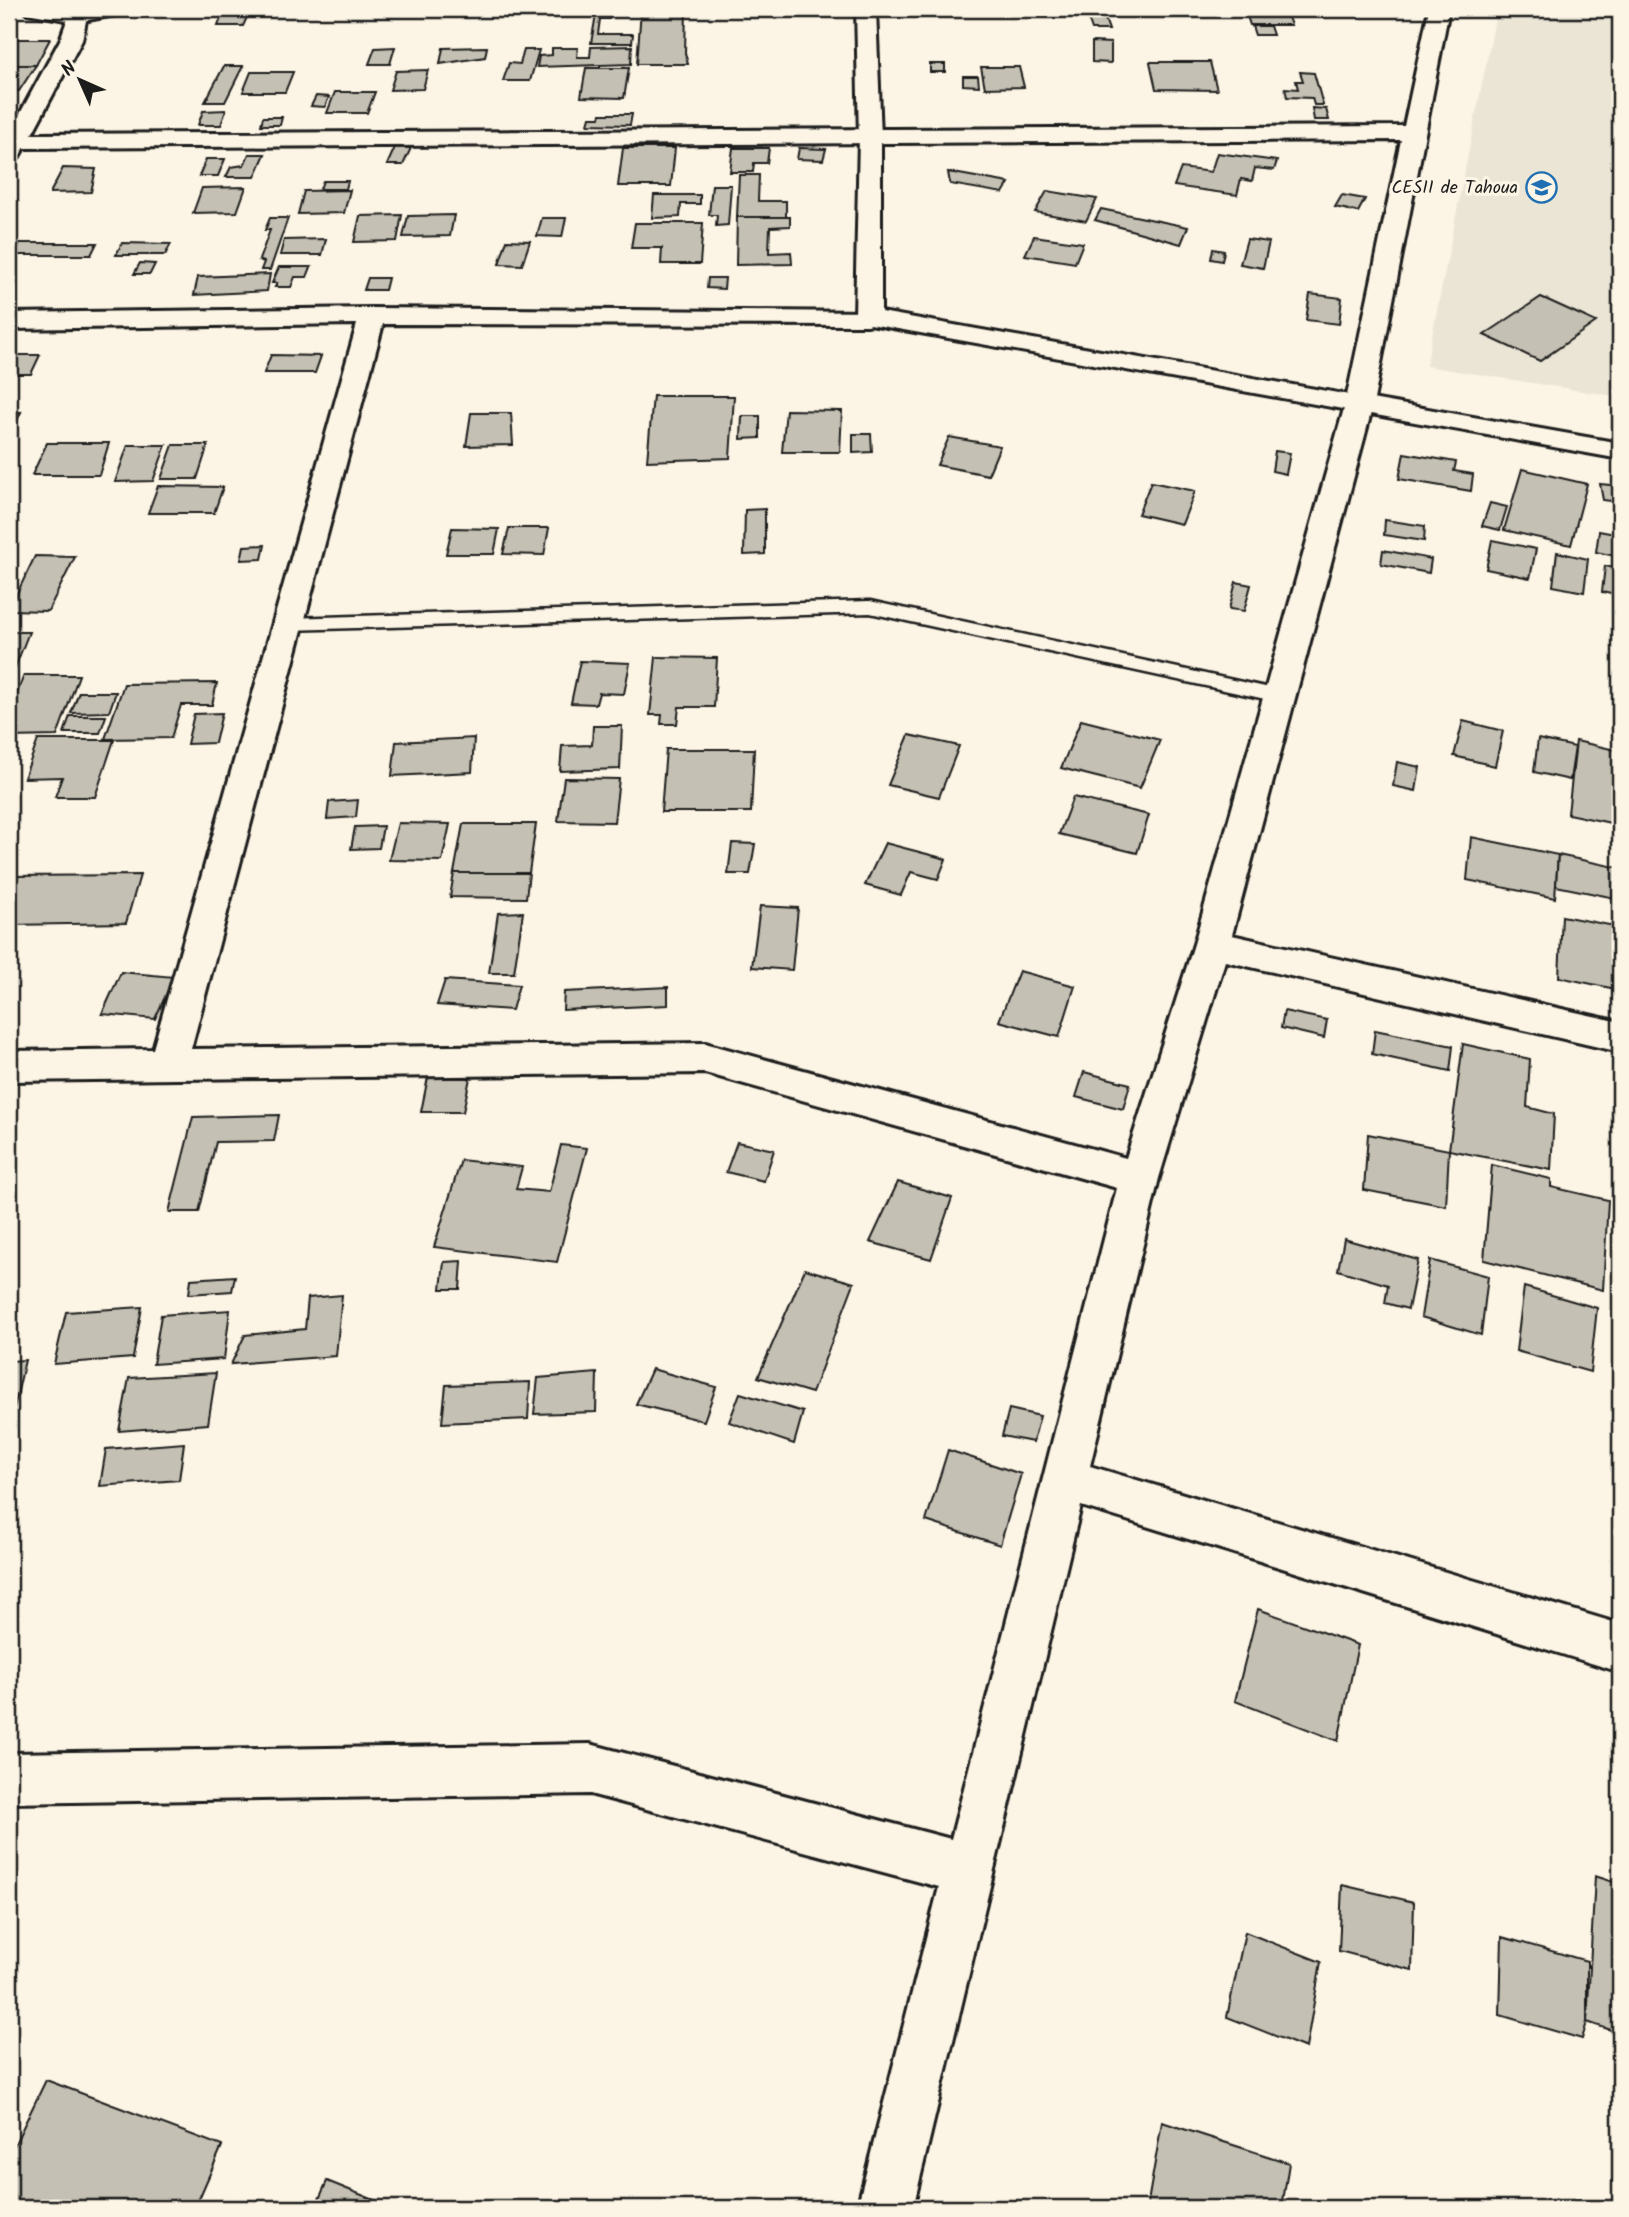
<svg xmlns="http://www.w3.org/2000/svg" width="1629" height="2217" font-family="Kalam,sans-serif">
<rect width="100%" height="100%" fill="#fcf5e5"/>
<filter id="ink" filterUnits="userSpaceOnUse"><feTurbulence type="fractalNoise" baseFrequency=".0143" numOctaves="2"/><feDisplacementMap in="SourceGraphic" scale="14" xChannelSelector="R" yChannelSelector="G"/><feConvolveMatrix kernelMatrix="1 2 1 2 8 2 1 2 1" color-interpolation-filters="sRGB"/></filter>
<g filter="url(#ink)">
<path fill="#ebe5d6" d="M1497,9H1620V397L1426,366Z"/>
<g fill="#c4c0b3" stroke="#1c1c1c" stroke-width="2">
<path d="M597,9H610L609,19H600L598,34H633L632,43H591Z"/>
<path d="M641,9H686L685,53L688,64H637Z"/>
<path d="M1245,10H1285L1291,25H1250Z"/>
<path d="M223,13H249L243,26H218Z"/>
<path d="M1086,13H1103L1109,30H1092Z"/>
<path d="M1252,26H1270L1273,35H1255Z"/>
<path d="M9,39H50L36,65H9Z"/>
<path d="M1092,42L1111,43V63L1092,62Z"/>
<path d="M632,46L631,64L537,67L539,56L552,55V48H578L577,57H590L591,47Z"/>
<path d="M395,47L390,64H369L375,48Z"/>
<path d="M487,47L485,57L440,64L443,48Z"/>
<path d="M524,50H539L530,81H503L509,63L520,64Z"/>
<path d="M1150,62H1210L1217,90L1156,89Z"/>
<rect x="930" y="64" width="15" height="8"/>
<path d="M9,65H36L19,91H11L9,94Z"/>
<path d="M224,66H243L225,102H205Z"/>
<path d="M981,67H1019L1024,87L985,88Z"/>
<path d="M586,68H629L624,98L581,97Z"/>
<path d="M428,70L423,89L390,90L396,71Z"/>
<path d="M251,72H293L285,92H243Z"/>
<path d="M1300,72L1314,73L1323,105H1314L1312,98L1287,97L1285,88L1298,89L1296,81H1303Z"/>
<path d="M963,76H978L979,86L963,85Z"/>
<path d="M335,92H375L367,113H327Z"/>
<path d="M316,96L329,97L325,107L311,106Z"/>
<path d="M1312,108L1326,109L1329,120H1314Z"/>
<path d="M226,110L221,125H198L203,111Z"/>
<path d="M601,114H632L630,125L588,124L590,117H600Z"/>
<path d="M263,117H282L280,125H261Z"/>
<path d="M395,147L411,148L403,165H387Z"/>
<path d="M623,148H675L671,186H618Z"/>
<path d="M733,148H769L767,163H754L753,172H730Z"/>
<path d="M799,148L826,149L823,160L797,159Z"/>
<path d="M1217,153L1277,161L1274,170L1255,168L1252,181L1241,179L1237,195L1174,186L1181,168L1211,172Z"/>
<path d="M249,154H265L255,177H226L231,167L244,165Z"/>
<path d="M206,159H225L218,176H199Z"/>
<path d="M63,168L96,169L91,192L50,193Z"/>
<path d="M948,172L1009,183L1003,193L950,184Z"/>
<path d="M739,175H759L758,201H786V217H737Z"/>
<path d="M323,181H348L346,189H320Z"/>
<path d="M712,185H731L728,225L716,226L717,215H709Z"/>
<path d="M246,187L237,212L193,213L202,188Z"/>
<path d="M350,190L344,213L298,214L304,191Z"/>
<path d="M1047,191L1097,199L1086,221L1035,212Z"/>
<path d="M654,195H700V204H681L680,217L652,218Z"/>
<path d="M1342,195L1365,199L1358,212L1335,207Z"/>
<path d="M1101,209L1188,227L1181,244L1095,220Z"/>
<path d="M402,215L397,241L354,242L360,216Z"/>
<path d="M454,215L450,236L403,237L408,216Z"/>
<path d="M737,217H790V226L770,227L769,253L791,252L792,264L736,265Z"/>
<path d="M270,218H288L270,270H261L264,262L259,260L270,230H265Z"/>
<path d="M542,218H566L562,237L537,236Z"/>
<path d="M635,223H703L700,264H661L662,248H631Z"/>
<path d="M1034,236L1083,243L1075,263L1025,255Z"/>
<path d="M326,239L322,255H280L284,240Z"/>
<path d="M1247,239L1269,242L1263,268L1240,264Z"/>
<path d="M507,240L530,241L522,265L499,264Z"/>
<path d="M20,243H97L91,255H13Z"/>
<path d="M122,243L171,244L165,255H116Z"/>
<path d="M1213,249L1224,251L1222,261L1211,259Z"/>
<path d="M140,263L155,264L150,274H134Z"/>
<path d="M279,267H311L307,277H295L291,287H275L277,283H272Z"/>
<path d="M270,274L267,291L194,295L198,277Z"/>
<path d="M368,278H388L385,290H364Z"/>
<path d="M708,278H725L724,289L707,288Z"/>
<path d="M1310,294L1342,298L1339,324L1306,320Z"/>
<path d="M1541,297L1596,322L1540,361L1484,335Z"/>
<path d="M9,355H40L31,374H9Z"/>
<path d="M271,355L321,356L315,373H264Z"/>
<path d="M653,396H734L730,458L647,461Z"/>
<path d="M786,410L842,411L840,452H782Z"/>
<path d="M21,412L10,436H9V413Z"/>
<path d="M471,413H511L513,445L466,446Z"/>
<path d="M742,416H760V438L741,439Z"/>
<path d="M853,434H871L872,452L853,453Z"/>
<path d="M949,437L1000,446L988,475L937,465Z"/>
<path d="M47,443H109L99,475H32Z"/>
<path d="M128,445H166L153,481L115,482Z"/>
<path d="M173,445H208L197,479H161Z"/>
<path d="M1275,451L1290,453L1286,474L1272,471Z"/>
<path d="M1404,453L1456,462L1454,471L1473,474L1471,491L1399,479Z"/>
<path d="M1522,469L1587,484L1571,545L1504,530Z"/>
<path d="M1151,482L1195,491L1182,524L1138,514Z"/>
<path d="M1600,484L1620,486V502L1603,500Z"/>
<path d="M158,486L223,487L214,513H148Z"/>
<path d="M1490,503L1507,507L1500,530L1482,526Z"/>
<path d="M765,509V554L744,555L745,510Z"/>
<path d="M1385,520L1425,526L1424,541L1384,535Z"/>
<path d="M452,528L499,529L494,554H446Z"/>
<path d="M509,528H549L544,555L503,554Z"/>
<path d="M1599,531L1620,535V557L1596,552Z"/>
<path d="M1492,540L1536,549L1530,578L1486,569Z"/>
<path d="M265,545L262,559L241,560L244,546Z"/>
<path d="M1383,550L1431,559L1429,573L1381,564Z"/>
<path d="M1557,552L1588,559L1584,592L1553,586Z"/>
<path d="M35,556L75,557L48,611L9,610Z"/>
<path d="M1605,566L1620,569V596L1602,592Z"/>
<path d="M1236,582L1251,585L1244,611L1229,609Z"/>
<path d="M9,632H29L9,683Z"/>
<path d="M656,657L717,658L714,707H679L677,724H661L662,715H650Z"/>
<path d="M580,661L630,663L624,694L599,693L596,704L571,703Z"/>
<path d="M24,675H79L57,736L9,737V715Z"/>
<path d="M217,683L212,705H181L171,738L105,739L124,684Z"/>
<path d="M79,692H116L109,712L71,713Z"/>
<path d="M222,713L215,743L187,744L194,714Z"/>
<path d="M70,716H106L100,733H64Z"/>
<path d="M1081,720L1160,740L1140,788L1061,768Z"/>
<path d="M1463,721L1503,731L1495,766L1454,756Z"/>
<path d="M593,726H622L620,769L560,771L562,746L592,745Z"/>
<path d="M909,735L959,746L939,797L888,785Z"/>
<path d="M474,738L472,772L392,776L396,742Z"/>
<path d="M1538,739L1575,747L1570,780L1534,772Z"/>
<path d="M38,740H114L95,797H55L62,777L24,778Z"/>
<path d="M1576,741L1620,751V825L1568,814Z"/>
<path d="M666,749H754L751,812H661Z"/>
<path d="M1397,762L1420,767L1416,791L1393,786Z"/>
<path d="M564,778L619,779L614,822L558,821Z"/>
<path d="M1073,797L1149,815L1137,853L1059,834Z"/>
<path d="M358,800L356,817L327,819L329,802Z"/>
<path d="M398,823L450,824L442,861L389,860Z"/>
<path d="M463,824H536L529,873H454Z"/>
<path d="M383,826L379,848L351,849L355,827Z"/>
<path d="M1471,837L1558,855L1555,898L1467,880Z"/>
<path d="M732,843L755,844L750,874H728Z"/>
<path d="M885,843L946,859L938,879L911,872L901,895L865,885Z"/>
<path d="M1558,855L1620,868V899L1556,886Z"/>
<path d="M454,873H529L526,898L450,897Z"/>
<path d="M140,875L126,923L9,925V876Z"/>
<path d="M760,906L798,908L792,970L752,967Z"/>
<path d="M523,912L514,973H489L498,913Z"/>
<path d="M1562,916L1620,927V990L1559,977Z"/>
<path d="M1019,971L1075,986L1059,1037L999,1021Z"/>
<path d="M121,972L174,977L155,1019L102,1014Z"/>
<path d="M445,980L519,985L512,1010L437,1005Z"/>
<path d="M668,987V1005L563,1010L564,992Z"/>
<path d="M1284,1011L1327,1020L1324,1038L1281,1028Z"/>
<path d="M1375,1030L1453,1046L1450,1071L1372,1054Z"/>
<path d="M1463,1044L1530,1059L1527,1107L1554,1114L1551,1170L1449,1150Z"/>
<path d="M1084,1072L1130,1084L1123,1109L1076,1097Z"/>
<path d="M428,1077L470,1078L463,1112H421Z"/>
<path d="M279,1115L274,1141L216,1142L199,1212H169L193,1117Z"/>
<path d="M1368,1134L1449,1150L1446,1206L1364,1190Z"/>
<path d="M737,1142L774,1150L764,1181L726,1172Z"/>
<path d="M561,1145L587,1148L557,1262L434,1247L461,1160L522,1167L516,1189L549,1192Z"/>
<path d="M1492,1165L1551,1179V1187L1608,1200L1603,1290L1484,1260Z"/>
<path d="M898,1182L952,1198L931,1259L870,1242Z"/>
<path d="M1344,1239L1418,1260L1408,1309L1385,1303L1388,1285L1338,1270Z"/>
<path d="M1430,1260L1488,1276L1481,1335L1421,1317Z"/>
<path d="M462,1261L460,1289H441L444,1262Z"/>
<path d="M805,1269L854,1283L812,1393L758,1377Z"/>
<path d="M235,1276L232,1291L189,1294L191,1279Z"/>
<path d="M1524,1287L1597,1308L1590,1372L1516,1351Z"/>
<path d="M342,1295L336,1356L231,1364L245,1335L305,1329L308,1298Z"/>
<path d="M142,1307L133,1358L54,1364L66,1312Z"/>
<path d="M230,1310L224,1359L153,1364L161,1315Z"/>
<path d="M25,1360L9,1431V1361Z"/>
<path d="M652,1369L716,1387L704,1421L636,1404Z"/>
<path d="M216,1373L208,1424L119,1431L129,1378Z"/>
<path d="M597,1373L596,1412L534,1414L538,1378Z"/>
<path d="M530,1382L528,1419L442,1423L446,1385Z"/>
<path d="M740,1393L803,1412L794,1444L729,1422Z"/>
<path d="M1009,1409L1040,1416L1033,1442L1002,1436Z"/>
<path d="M184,1443L179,1480L100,1486L106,1449Z"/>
<path d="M948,1450L1021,1474L1000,1545L926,1521Z"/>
<path d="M1258,1609L1358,1645L1338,1741L1235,1701Z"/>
<path d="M1595,1876L1620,1884V2033L1587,2022Z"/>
<path d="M1342,1885L1414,1902L1412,1970L1339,1951Z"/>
<path d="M1245,1932L1321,1962L1306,2048L1227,2017Z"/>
<path d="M1502,1937L1587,1961V2022L1582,2039L1500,2015Z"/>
<path d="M46,2080L222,2146L195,2208H9V2156Z"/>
<path d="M1162,2122L1289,2163L1282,2208H1147Z"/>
<path d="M327,2181L394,2208H315Z"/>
</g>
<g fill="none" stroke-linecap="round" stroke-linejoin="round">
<defs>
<path id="lane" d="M870,601L1279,690L1288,696L1279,702L870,613L288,630L279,624L288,618Z"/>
<path id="street" d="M1429,9H1449L1373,405L1232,935L1620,1022V1052L1225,961L1159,1178L1090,1466L1620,1624V1672L1081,1506L913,2208H857L939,1887L590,1794L9,1803V1753L590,1744L951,1839L1117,1188L705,1073L9,1081V1051L153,1049L357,324L9,329V313L372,308L877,312L881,317L877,322L868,325L383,324L191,1049L705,1043L1126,1158L1194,944L1345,405L1401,140L24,148L17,160L9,162V134L60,40L70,12L77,10L87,16L82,40L32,134L1404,126Z"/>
<g id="secondary">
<path d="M24,9H129L126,13L77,22L27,13Z"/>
<path d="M856,9H876L881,138V312L1620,443V459L859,322L855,317L859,138Z"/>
</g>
</defs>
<use href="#lane" stroke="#1c1c1c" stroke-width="5"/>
<use href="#street" stroke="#1c1c1c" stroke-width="6"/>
<use href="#secondary" stroke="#1c1c1c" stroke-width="6"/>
<use href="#lane" fill="#fcf5e5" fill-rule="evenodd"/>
<use href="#street" fill="#fcf5e5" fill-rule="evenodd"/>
<use href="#secondary" fill="#fcf5e5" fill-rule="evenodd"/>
</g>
</g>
<defs>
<symbol id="school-ring" viewBox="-11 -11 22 22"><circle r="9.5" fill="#fcf5e5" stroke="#1f6fb2" stroke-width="1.5"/><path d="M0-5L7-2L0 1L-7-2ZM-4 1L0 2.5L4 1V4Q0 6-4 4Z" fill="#1f6fb2"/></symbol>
</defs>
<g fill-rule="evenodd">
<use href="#school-ring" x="1524" y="170" width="35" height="35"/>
</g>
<g text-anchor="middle" stroke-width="6" stroke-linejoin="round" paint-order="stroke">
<g font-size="18" fill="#1c1c1c" stroke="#fcf5e5" text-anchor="end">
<text x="1518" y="193">CESII de Tahoua</text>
</g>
</g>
<rect width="1629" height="2217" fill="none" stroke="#fcf5e5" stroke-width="35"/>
<rect x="18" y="18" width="1594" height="2182" fill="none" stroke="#1c1c1c" stroke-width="2.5" filter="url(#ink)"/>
<g transform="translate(80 80) rotate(315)" stroke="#fcf5e5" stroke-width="5" paint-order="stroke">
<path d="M0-5L12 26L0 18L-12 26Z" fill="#1c1c1c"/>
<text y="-10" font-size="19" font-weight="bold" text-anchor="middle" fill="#1c1c1c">N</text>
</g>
</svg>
